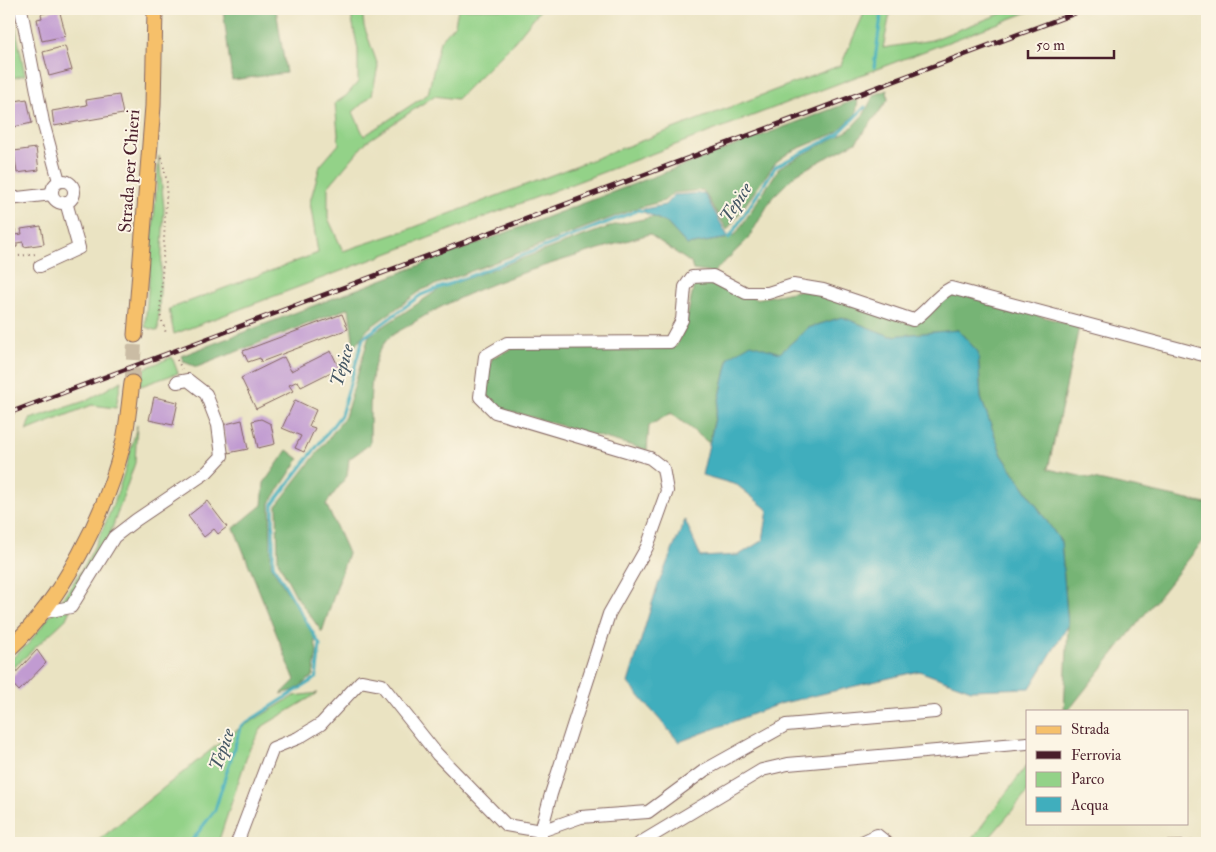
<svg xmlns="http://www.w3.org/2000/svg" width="1216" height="852" font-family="'IM FELL Double Pica',serif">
<rect width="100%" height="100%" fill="#fcf5e5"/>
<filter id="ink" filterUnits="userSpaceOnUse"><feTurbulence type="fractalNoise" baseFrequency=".02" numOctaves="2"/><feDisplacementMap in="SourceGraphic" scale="10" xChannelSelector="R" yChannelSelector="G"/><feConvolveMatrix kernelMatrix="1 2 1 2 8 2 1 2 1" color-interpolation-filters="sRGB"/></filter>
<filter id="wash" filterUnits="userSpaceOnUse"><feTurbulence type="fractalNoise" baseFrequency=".0096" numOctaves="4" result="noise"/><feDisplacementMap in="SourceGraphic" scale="20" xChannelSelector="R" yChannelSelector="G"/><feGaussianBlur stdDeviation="1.12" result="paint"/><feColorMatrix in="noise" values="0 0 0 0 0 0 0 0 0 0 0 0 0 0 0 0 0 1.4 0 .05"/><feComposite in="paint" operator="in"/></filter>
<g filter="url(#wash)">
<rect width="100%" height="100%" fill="#eae3c2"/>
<g fill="#93d288" stroke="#6e785a">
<path d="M9,9H12L25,75L9,79Z"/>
<path d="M350,9H362L364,26L378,66L372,95L353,112L364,136L428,94L440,41L455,24L458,9H541L514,42L457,99L434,96L366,142L328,187V218L343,251L407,230L841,65L866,9H891L883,48L932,40L1013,9H1036L174,334L169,309L318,253L310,202L320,166L339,144L335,103L346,96L358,82V50Z"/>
<path d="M159,156L164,209L158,331L145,327Z"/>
<path d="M172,357L178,373L141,386L137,380L136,372Z"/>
<path d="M121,381L116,408L92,405L26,431L30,419L88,400Z"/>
<path d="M137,425L135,463L109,537L69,602L57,606C98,553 122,490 137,425Z"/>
<path d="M70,610L66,619L9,672V661L29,643L53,612Z"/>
<path d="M318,693L263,726L249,750L218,843H95L232,733L294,696Z"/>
<path d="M1027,765V793L985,843H969Z"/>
</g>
<g fill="#76b474" stroke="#606a50">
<path d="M223,9H276L286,73L232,80Z"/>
<path d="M887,90L888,100L856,142L796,174L772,198L748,239L713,273L693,270L691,263L649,234C569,259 483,279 411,324C404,329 391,334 386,341C366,364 371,415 370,444L349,459L347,476L326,504L348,553L322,632L296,596L278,561L277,505L345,417L369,336L441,288L614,225L653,217L667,223L687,245L729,238L736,234L780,167L849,130L864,114L874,95Z"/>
<path d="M858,99L856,114L836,133L790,152L776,162L727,230L703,190L673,193L664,201L637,208L422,290L368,329L354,347L349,308L197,367L184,362L181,356Z"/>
<path d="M710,279L756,299L802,290L912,324L942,299L956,292L1079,327L1048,469L1207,504V536L1068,711H1064L1068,626L1061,542L1002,455L981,398L978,352L958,330L890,336L842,317L808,328L780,353L729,357L709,443L671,413L649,426L647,450L492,406L484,392L492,358L515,347L676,346L686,324L694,284Z"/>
<path d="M287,450L299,459L270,503L271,566L314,636L317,652L313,676L295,690L281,694L295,680L234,528L262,505L264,483Z"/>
</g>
<g fill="#40aebd" stroke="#456674">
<path d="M704,193L729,238L687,245L667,223L639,210L665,205L674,195Z"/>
<path d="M842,317L890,336L958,330L978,352L981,398L1002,455L1061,542L1068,626L1030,688L971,690L919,671L779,704L679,742L628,683L657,587L685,520L701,557L739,555L763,540L768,510L737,485L702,475L729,357L751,344L780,353L808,328Z"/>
</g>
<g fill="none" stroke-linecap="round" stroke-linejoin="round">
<g stroke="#40aebd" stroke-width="3">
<path d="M874,67L882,9"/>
<path d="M727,237L729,238L776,166L837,135L865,107"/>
<path d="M190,843L215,810L241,726L316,678L320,645L273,565V504L341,415L363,338L421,295L639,210L642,211"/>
</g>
</g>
<g id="blocks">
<g fill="#c19bd1">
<path d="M59,9L66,36L42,41L37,19L42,18L41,14Z"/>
<path d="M65,46L72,70L49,76L43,52Z"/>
<path d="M119,95L123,114L54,126L52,111L87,105L86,100Z"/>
<path d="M27,99L32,123L9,128V102Z"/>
<path d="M36,148L39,170L17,173L14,151Z"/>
<path d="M41,226L44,244L24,247L23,242L17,243V247L9,248V230H16V235L22,234L21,229Z"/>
<path d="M342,314L348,329L261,362L260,358L248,362L243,351Z"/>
<path d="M331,351L339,368L301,387L298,381L289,385L293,391L256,409L241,378L284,357L291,371Z"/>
<path d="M154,397L178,402L173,425L149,420Z"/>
<path d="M295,400L316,410L309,426L315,428L304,452L295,448L301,436L282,428Z"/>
<path d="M261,419L271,424L275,444L258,448L252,421Z"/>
<path d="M242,420L248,449L228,453L222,425Z"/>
<path d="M207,501L227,527L218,534L214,529L204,537L188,516Z"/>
<path d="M37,650L46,663L19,691L9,680Z"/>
<path d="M1207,840V843H1166V841Z"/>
</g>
</g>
</g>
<g filter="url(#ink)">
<use href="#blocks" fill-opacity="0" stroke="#826460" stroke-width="1"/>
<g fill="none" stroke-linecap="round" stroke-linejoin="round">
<path stroke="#cabca4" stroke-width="15" stroke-dasharray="15 8" stroke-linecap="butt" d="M132,383L135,335"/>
<defs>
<g id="minor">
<path d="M21,9L43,122L59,181"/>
<circle cx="63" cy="192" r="11"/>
<path d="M9,199L52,194"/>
<path d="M40,266L79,248L66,202"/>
<path d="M40,613L71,607L114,537L136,520L207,472L222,456L218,425L206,394L188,380L177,382"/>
<path d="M237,843L273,748L298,738L321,724L361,681L382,685L437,754L506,825L541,831L581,817L648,812L705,770L786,725L935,712"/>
<path d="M541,843V831L551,794L609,614L647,547L667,491L663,468L650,458L495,412L480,397L485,356L507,343L670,342L682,320L685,287L692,277L713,276L746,293H768L793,285L823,290L913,320C928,311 935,296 951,288L1207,356"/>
<path d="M640,843L762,770L788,764L1027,743"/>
<path d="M860,843L877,835L887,843"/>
</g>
<g id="major">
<path d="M135,335L153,106L155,9"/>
<path d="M9,649C62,600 106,514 123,444C128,424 129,403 132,383"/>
</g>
</defs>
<use href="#minor" stroke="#826460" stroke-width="14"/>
<use href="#major" stroke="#826460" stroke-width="17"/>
<g stroke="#826460" stroke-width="2" stroke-dasharray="1 4" stroke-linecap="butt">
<path d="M162,157L167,183L160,315L166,333"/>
<path d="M9,257L36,254"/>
<path d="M177,360L182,369"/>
</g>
<use href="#minor" stroke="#fff" stroke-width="12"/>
<use href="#major" stroke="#f6c06b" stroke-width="15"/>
<defs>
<path id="rail" d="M9,413L1086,9"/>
</defs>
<use href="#rail" stroke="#4a1f2b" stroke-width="5"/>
<use href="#rail" stroke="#fcf5e5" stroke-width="3" stroke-dasharray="9" stroke-linecap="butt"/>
</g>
</g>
<g text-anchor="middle" stroke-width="4" stroke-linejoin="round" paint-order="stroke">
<g font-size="18" fill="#4a1f2b" stroke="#fcf5e5">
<text transform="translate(129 171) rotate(-86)" y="6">Strada per Chieri</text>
</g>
<g font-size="19" font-style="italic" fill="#465865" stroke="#fcf5e5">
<text transform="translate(735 202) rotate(-57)" y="7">Tepice</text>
<text transform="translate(341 365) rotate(-74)" y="7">Tepice</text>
<text transform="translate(221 749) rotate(-71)" y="7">Tepice</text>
</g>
</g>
<rect width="1216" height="852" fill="none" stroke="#fcf5e5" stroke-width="30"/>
<rect x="1026" y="710" width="162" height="115" fill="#fcf5e5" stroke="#b59f9b"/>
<rect x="1036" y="726" width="25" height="8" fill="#f6c06b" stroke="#b59f9b"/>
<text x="1071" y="734" font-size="15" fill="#4a1f2b">Strada</text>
<rect x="1036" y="751" width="25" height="8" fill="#4a1f2b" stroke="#b59f9b"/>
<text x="1071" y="760" font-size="15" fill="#4a1f2b">Ferrovia</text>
<rect x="1036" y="772" width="25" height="15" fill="#93d288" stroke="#b59f9b"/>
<text x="1071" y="784" font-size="15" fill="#4a1f2b">Parco</text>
<rect x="1036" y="797" width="25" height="15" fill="#40aebd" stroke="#b59f9b"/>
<text x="1071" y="810" font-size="15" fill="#4a1f2b">Acqua</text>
<path d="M1028 50v8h86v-8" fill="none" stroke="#4a1f2b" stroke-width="2.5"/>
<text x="1036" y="50" font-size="15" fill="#4a1f2b" stroke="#fcf5e5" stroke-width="4" paint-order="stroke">50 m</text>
</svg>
